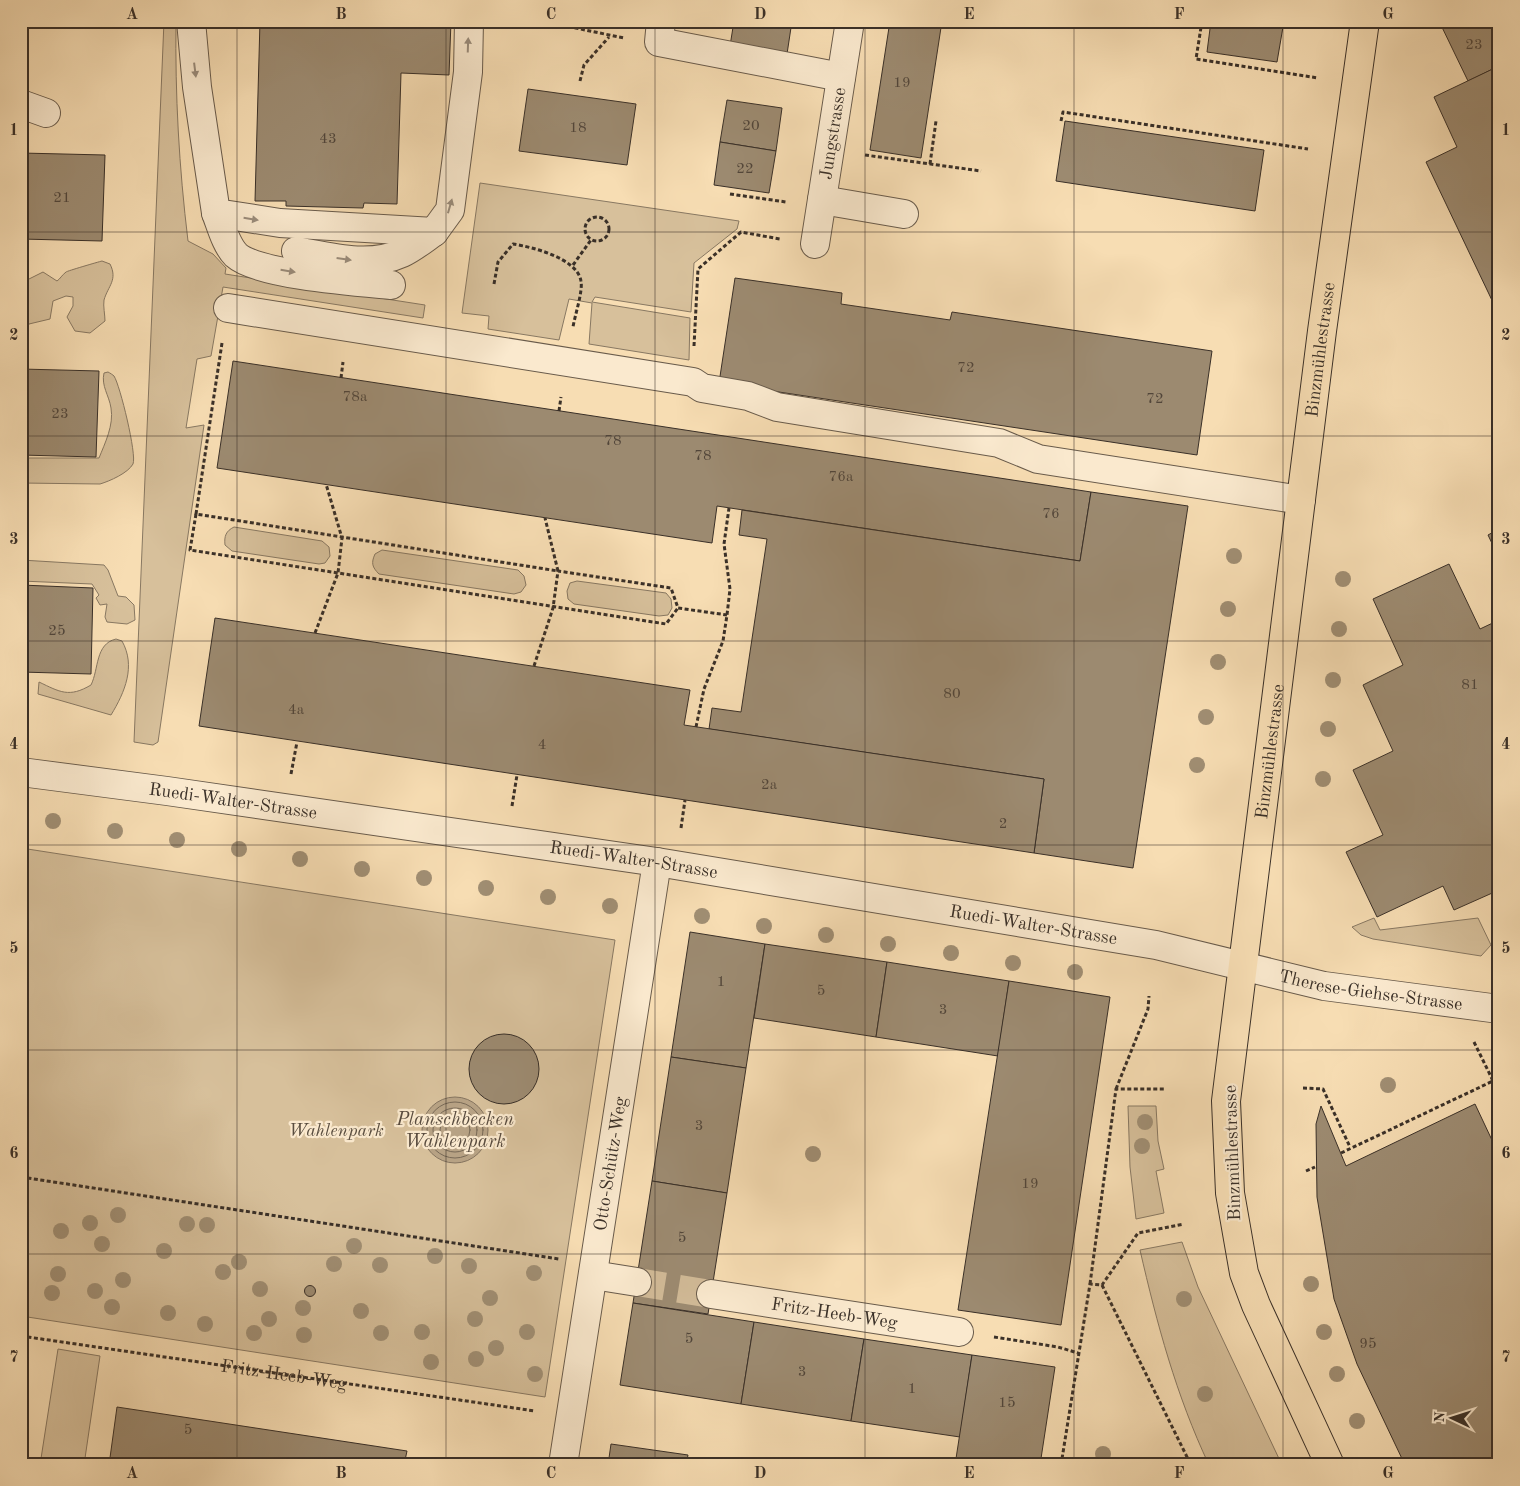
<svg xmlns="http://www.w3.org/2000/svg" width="1520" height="1486" font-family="'Old Standard TT',serif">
<rect width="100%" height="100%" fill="#f7ddb3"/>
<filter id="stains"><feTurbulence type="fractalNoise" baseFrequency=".004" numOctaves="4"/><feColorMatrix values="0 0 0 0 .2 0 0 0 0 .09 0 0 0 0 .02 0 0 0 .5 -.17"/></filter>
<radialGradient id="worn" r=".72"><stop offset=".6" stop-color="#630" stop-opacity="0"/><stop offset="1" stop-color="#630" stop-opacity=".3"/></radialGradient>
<g fill="#d7c09b" stroke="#887862">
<path d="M164,21H176C175,95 179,167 188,241L213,254L226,268L225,274L425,305L423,318L223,287L211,356L197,359L186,428L204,425L158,742L153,745L134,742Z"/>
<path d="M480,183L739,221L737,229L694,263L691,312L595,297L592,302L690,318L689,360L589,344L592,303L569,299L559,340L488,329L489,316L462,313Z"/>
<path d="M102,261L110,264C118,280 108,286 104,300C103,306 105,315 105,321L90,333L75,331L67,317L73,306V297L66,296L53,301L50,319L29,324L21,336V283L43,272L57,281C60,279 62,275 66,272C67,271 98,262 102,261Z"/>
<path d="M108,372C110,373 113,375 114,376C120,385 137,455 133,464C128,473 110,481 100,484L21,483V458H99C105,443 114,425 111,408C109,395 101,386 104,373Z"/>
<path d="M234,527L322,541L329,547L330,556L325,563L319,564L232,551L225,545C224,536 226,531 234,527Z"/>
<path d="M382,550L518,570L524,576L526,585L521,592L514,594L379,574C372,567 371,563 375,554Z"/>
<path d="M21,560L104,565L108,570L118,596L126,597L134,605L135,620L127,624L107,622L105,617L107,604L100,605L96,598L99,595L92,584L21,581Z"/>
<path d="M577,581L666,593L671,599L672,608L668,615L659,616L574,604L568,599L567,591L570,583Z"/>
<path d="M116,639L122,641C136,666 125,692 111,715L38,694L39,682C60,692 69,698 91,685C99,669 95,644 116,639Z"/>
<path d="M21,848L615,940L545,1397L21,1316Z"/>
<path d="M1374,918L1380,930L1478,918L1491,945L1481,956L1373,939L1361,935L1352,927Z"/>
<path d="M1128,1106H1156L1158,1141L1164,1169L1156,1171L1164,1213L1136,1219L1130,1167Z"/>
<path d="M1182,1242L1198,1287L1282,1465H1209C1176,1395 1157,1324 1140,1250Z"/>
<path d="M58,1349L100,1356L84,1465H40Z"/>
</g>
<circle fill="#b7a284" stroke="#85745f" cx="455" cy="1130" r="33"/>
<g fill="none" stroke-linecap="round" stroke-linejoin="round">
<g stroke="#786956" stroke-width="1">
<circle cx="455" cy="1130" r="28"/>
<circle cx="455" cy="1130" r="22"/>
<circle cx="455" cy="1130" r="15"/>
</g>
</g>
<g fill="#9c8a70" stroke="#3a3028">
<path d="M260,21H451L449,75L401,73L397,204L364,203L363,208L286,206V201H255Z"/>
<path d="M734,21H792L787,54L730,46Z"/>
<path d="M890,21H942L921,158L870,150Z"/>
<path d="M1211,21H1284L1277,62L1207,52Z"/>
<path d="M1439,21H1499V66L1468,81Z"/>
<path d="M1499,66V315L1426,162L1457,147L1434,97Z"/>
<path d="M528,89L636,104L627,165L519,151Z"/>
<path d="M727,100L782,108L776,151L720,142Z"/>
<path d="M1065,121L1264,150L1255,211L1056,181Z"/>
<path d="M720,142L776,151L769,193L714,185Z"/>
<path d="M21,153L105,155L102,241L21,239Z"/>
<path d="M735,278L842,293L841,304L950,320L952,312L1212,351L1197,455L719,383Z"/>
<path d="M233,361L1091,492L1080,561L717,506L712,543L217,468Z"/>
<path d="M21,369L99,371L96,457L21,455Z"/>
<path d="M1091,492L1188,506L1133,868L1034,853L1044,779L709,729L712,708L741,712L767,539L739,535L742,510L1080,561Z"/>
<path d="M1499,529V558L1488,535Z"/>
<path d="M1449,564L1480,629L1499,620V890L1454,910L1443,886L1377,917L1346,852L1383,835L1353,770L1393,751L1363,685L1403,665L1373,599Z"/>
<path d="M21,585L93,588L91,674L21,672Z"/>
<path d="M215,618L690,690L684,725L1044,779L1034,853L199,726Z"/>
<path d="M690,932L765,944L746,1068L671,1057Z"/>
<path d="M765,944L887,962L876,1037L754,1018Z"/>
<path d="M887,962L1009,981L998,1056L876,1037Z"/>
<path d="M1009,981L1110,997L1061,1325L958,1310Z"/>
<circle cx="504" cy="1069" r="35"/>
<path d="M671,1057L746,1068L727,1193L652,1181Z"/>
<path d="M1475,1104L1499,1155V1465H1405L1357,1364L1334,1299L1317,1197L1316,1124L1321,1106L1346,1166Z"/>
<path d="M652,1181L727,1193L708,1314L633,1303Z"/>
<circle cx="310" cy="1291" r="5.5"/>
<path d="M633,1303L754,1322L741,1404L620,1385Z"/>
<path d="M754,1322L864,1339L851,1421L741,1404Z"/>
<path d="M864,1339L972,1355L960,1437L851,1421Z"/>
<path d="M972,1355L1055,1367L1040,1465H955Z"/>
<path d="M117,1407L407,1451L404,1465H109Z"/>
<path d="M611,1444L688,1455L686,1465H608Z"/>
</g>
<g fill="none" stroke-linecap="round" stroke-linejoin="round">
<path stroke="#d1ba97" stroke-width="28" stroke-dasharray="28 14" stroke-linecap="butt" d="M637,1282L711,1294"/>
<defs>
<g id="minor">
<path d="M191,21L197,87L216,213L280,223L434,232L450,210L468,72L469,21"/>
<path d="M661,21L659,42L841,77"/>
<path d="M21,104L46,113"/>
<path d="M822,200L904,214"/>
<path d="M216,213C221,226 226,245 236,255C258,275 359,282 391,285"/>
<path id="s2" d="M815,244L850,21"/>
<path d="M296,251C330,257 369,268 402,253C413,248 424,239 434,232"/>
<path d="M228,308L693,382L702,388L748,396L777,407L999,443L1038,459L1301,500"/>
<path id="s3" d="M21,772L167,791L657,862L1156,945L1324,986L1499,1009"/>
<path d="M593,1275L637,1282"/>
<path id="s4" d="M711,1294L959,1332"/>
<path id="s5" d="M563,1465L657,862"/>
</g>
<g id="major">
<path id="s6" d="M1330,1465L1256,1305L1244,1273L1230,1193L1226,1101L1322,331L1365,21"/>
</g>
</defs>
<use href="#minor" stroke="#695b4b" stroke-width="30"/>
<use href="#major" stroke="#3a3028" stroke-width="30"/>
<g stroke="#3a3028" stroke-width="3" stroke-dasharray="4 2.5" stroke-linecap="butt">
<path d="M557,21L561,25L624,38"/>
<path d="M1202,21L1196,59L1318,78"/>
<path d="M580,81L584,65L609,37"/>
<path d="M1061,121L1063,112L1308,149"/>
<path d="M865,155L981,171"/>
<path d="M930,164L936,121"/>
<path d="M730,194L786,202"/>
<circle cx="597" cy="229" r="12"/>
<path d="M573,265L591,240"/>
<path d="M494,284L498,262L513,244C532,247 577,258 581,281C583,291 575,315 573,327"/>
<path d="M222,343L196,514L558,571L545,518"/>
<path d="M694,346L698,269L741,232L780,239"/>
<path d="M341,378L343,362"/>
<path d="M559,411L561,397"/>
<path d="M196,514L190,550L666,624L678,608"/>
<path d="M315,633L338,573L342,538L326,484"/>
<path d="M534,666L553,608L558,571L671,588L678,608L727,615"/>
<path d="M696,727L704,689L723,641L727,615L730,589L724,544L729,508"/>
<path d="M291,774L297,742"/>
<path d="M512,806L517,775"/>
<path d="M681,828L685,800"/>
<path d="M1474,1042L1499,1093"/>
<path d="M1303,1088L1323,1089L1350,1147"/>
<path d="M1116,1089L1148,1009L1149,996"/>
<path d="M1341,1153L1493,1081"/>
<path d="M1306,1171L1315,1167"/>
<path d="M21,1177L559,1259"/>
<path d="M1090,1284L1116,1089H1165"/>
<path d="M1102,1285L1191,1465"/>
<path id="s1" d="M21,1336L535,1411"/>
<path d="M994,1337L1058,1347L1078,1353"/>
<path d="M21,1369L26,1337"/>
<path d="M1061,1465L1090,1284L1102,1285L1138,1233L1184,1224"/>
</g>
<use href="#minor" stroke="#fae9ce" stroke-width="28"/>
<use href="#major" stroke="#f7ddb3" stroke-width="28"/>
</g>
<g fill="#a08e73">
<circle cx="1234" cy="556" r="8"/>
<circle cx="1343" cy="579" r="8"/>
<circle cx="1228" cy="609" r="8"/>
<circle cx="1339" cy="629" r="8"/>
<circle cx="1218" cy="662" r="8"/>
<circle cx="1333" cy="680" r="8"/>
<circle cx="1206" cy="717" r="8"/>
<circle cx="1328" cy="729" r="8"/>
<circle cx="1197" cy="765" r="8"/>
<circle cx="1323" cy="779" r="8"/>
<circle cx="53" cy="821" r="8"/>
<circle cx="115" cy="831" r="8"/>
<circle cx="177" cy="840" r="8"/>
<circle cx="239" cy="849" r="8"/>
<circle cx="300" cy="859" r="8"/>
<circle cx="362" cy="869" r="8"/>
<circle cx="424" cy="878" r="8"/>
<circle cx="486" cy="888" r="8"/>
<circle cx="548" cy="897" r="8"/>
<circle cx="610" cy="906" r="8"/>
<circle cx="702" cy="916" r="8"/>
<circle cx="764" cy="926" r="8"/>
<circle cx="826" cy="935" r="8"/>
<circle cx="888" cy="944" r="8"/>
<circle cx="951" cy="953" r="8"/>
<circle cx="1013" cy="963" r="8"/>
<circle cx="1075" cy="972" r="8"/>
<circle cx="1388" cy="1085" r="8"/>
<circle cx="1145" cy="1122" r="8"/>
<circle cx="1142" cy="1146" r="8"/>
<circle cx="813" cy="1154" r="8"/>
<circle cx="118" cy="1215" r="8"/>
<circle cx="90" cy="1223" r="8"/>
<circle cx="187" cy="1224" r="8"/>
<circle cx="207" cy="1225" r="8"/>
<circle cx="61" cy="1231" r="8"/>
<circle cx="102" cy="1244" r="8"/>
<circle cx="354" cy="1246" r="8"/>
<circle cx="164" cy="1251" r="8"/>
<circle cx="435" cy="1256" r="8"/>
<circle cx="239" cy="1262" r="8"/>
<circle cx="334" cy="1264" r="8"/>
<circle cx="380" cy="1265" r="8"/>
<circle cx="469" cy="1266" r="8"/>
<circle cx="223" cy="1272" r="8"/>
<circle cx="534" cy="1273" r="8"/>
<circle cx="58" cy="1274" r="8"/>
<circle cx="123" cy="1280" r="8"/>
<circle cx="1311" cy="1284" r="8"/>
<circle cx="260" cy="1289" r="8"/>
<circle cx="95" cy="1291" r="8"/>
<circle cx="52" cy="1293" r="8"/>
<circle cx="490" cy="1298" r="8"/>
<circle cx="1184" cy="1299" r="8"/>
<circle cx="112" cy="1307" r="8"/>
<circle cx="303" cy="1308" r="8"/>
<circle cx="361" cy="1311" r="8"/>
<circle cx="168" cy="1313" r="8"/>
<circle cx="269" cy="1319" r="8"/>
<circle cx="475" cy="1319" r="8"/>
<circle cx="205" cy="1324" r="8"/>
<circle cx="422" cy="1332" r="8"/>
<circle cx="527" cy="1332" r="8"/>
<circle cx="1324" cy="1332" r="8"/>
<circle cx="254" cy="1333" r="8"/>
<circle cx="381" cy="1333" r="8"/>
<circle cx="304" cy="1335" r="8"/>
<circle cx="496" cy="1348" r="8"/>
<circle cx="476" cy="1359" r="8"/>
<circle cx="431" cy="1362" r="8"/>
<circle cx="535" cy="1374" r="8"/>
<circle cx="1337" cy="1374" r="8"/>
<circle cx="1205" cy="1394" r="8"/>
<circle cx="1357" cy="1421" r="8"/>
<circle cx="1103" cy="1454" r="8"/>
</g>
<defs><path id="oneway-solid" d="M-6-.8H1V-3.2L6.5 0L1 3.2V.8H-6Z" transform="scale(1.25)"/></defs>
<g fill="#9a8c7b">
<use href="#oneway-solid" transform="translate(468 45) rotate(-88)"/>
<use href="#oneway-solid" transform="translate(195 70) rotate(83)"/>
<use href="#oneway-solid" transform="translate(450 206) rotate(-74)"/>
<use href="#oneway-solid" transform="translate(251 219) rotate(9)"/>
<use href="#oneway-solid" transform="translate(344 259) rotate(8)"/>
<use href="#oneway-solid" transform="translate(288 271) rotate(9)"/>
</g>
<path fill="none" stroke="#3a3028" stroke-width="1" stroke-opacity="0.55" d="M237,21V1465M446,21V1465M655,21V1465M865,21V1465M1074,21V1465M1283,21V1465M21,232H1499M21,436H1499M21,641H1499M21,845H1499M21,1050H1499M21,1254H1499"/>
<g text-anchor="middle" stroke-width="4.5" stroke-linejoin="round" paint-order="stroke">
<g font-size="15" fill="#52463a">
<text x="1474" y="49">23</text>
<text x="902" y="87">19</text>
<text x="751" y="130">20</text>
<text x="578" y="132">18</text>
<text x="328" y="143">43</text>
<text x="745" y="173">22</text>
<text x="62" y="202">21</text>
<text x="966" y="372">72</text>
<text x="355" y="401">78a</text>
<text x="1155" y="403">72</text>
<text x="60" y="418">23</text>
<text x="613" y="445">78</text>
<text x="703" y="460">78</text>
<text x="841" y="481">76a</text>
<text x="1051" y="518">76</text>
<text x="57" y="635">25</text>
<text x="1470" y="689">81</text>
<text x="952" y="698">80</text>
<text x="296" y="714">4a</text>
<text x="542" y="749">4</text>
<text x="769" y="789">2a</text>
<text x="1003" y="828">2</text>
<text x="721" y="986">1</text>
<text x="821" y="995">5</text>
<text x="943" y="1014">3</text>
<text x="699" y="1130">3</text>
<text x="1030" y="1188">19</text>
<text x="682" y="1242">5</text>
<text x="689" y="1343">5</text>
<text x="1368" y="1348">95</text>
<text x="802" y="1376">3</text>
<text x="912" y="1393">1</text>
<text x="1007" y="1407">15</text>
<text x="188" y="1434">5</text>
</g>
<g font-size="18" fill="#3a3028" stroke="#fae9ce">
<text dy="6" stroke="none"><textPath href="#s2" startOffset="112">Jungstrasse</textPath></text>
<text dy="6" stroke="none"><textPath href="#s6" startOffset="1141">Binzmühlestrasse</textPath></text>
<text dy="6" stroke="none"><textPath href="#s6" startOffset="736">Binzmühlestrasse</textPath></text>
<text dy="6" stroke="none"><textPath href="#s3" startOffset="214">Ruedi-Walter-Strasse</textPath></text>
<text dy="6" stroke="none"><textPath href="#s3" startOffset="619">Ruedi-Walter-Strasse</textPath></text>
<text dy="6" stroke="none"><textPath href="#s3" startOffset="1024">Ruedi-Walter-Strasse</textPath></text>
<text dy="6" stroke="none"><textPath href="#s3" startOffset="1368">Therese-Giehse-Strasse</textPath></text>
<text transform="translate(1232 1153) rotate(-92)" y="6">Binzmühlestrasse</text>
<text dy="6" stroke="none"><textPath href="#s5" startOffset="305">Otto-Schütz-Weg</textPath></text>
<text dy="6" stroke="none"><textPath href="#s4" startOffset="125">Fritz-Heeb-Weg</textPath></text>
<text dy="6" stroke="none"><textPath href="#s1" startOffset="266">Fritz-Heeb-Weg</textPath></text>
</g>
<g font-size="18" font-style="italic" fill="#594d3f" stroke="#fae9ce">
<text x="336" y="1136">Wahlenpark</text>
</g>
<g font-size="19" font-style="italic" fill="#594c3f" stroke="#fae9ce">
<text x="455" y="1125">Planschbecken<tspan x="455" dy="22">Wahlenpark</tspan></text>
</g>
</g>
<rect width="1520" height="1486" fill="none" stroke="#f7ddb3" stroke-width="55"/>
<g transform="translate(1452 1418) rotate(274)" stroke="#fae9ce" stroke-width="4" paint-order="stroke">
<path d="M0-4L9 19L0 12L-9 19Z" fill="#3a3028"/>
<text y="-8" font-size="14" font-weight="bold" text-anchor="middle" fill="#3a3028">N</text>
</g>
<rect x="28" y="28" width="1464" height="1430" fill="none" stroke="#3a3028" stroke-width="2"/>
<g font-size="16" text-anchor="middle" font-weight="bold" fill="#3a3028">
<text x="132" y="19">A</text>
<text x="341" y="19">B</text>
<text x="551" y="19">C</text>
<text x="760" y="19">D</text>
<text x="969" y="19">E</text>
<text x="1179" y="19">F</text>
<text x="1388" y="19">G</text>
<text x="14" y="135">1</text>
<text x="1506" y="135">1</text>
<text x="14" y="340">2</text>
<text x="1506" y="340">2</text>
<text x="14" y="544">3</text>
<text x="1506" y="544">3</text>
<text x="14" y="749">4</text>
<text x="1506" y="749">4</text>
<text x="14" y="953">5</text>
<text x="1506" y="953">5</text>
<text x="14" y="1158">6</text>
<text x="1506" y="1158">6</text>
<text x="14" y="1362">7</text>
<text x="1506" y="1362">7</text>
<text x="132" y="1478">A</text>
<text x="341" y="1478">B</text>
<text x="551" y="1478">C</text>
<text x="760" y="1478">D</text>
<text x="969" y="1478">E</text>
<text x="1179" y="1478">F</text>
<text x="1388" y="1478">G</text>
</g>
<rect width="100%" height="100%" filter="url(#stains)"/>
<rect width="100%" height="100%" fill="url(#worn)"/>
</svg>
